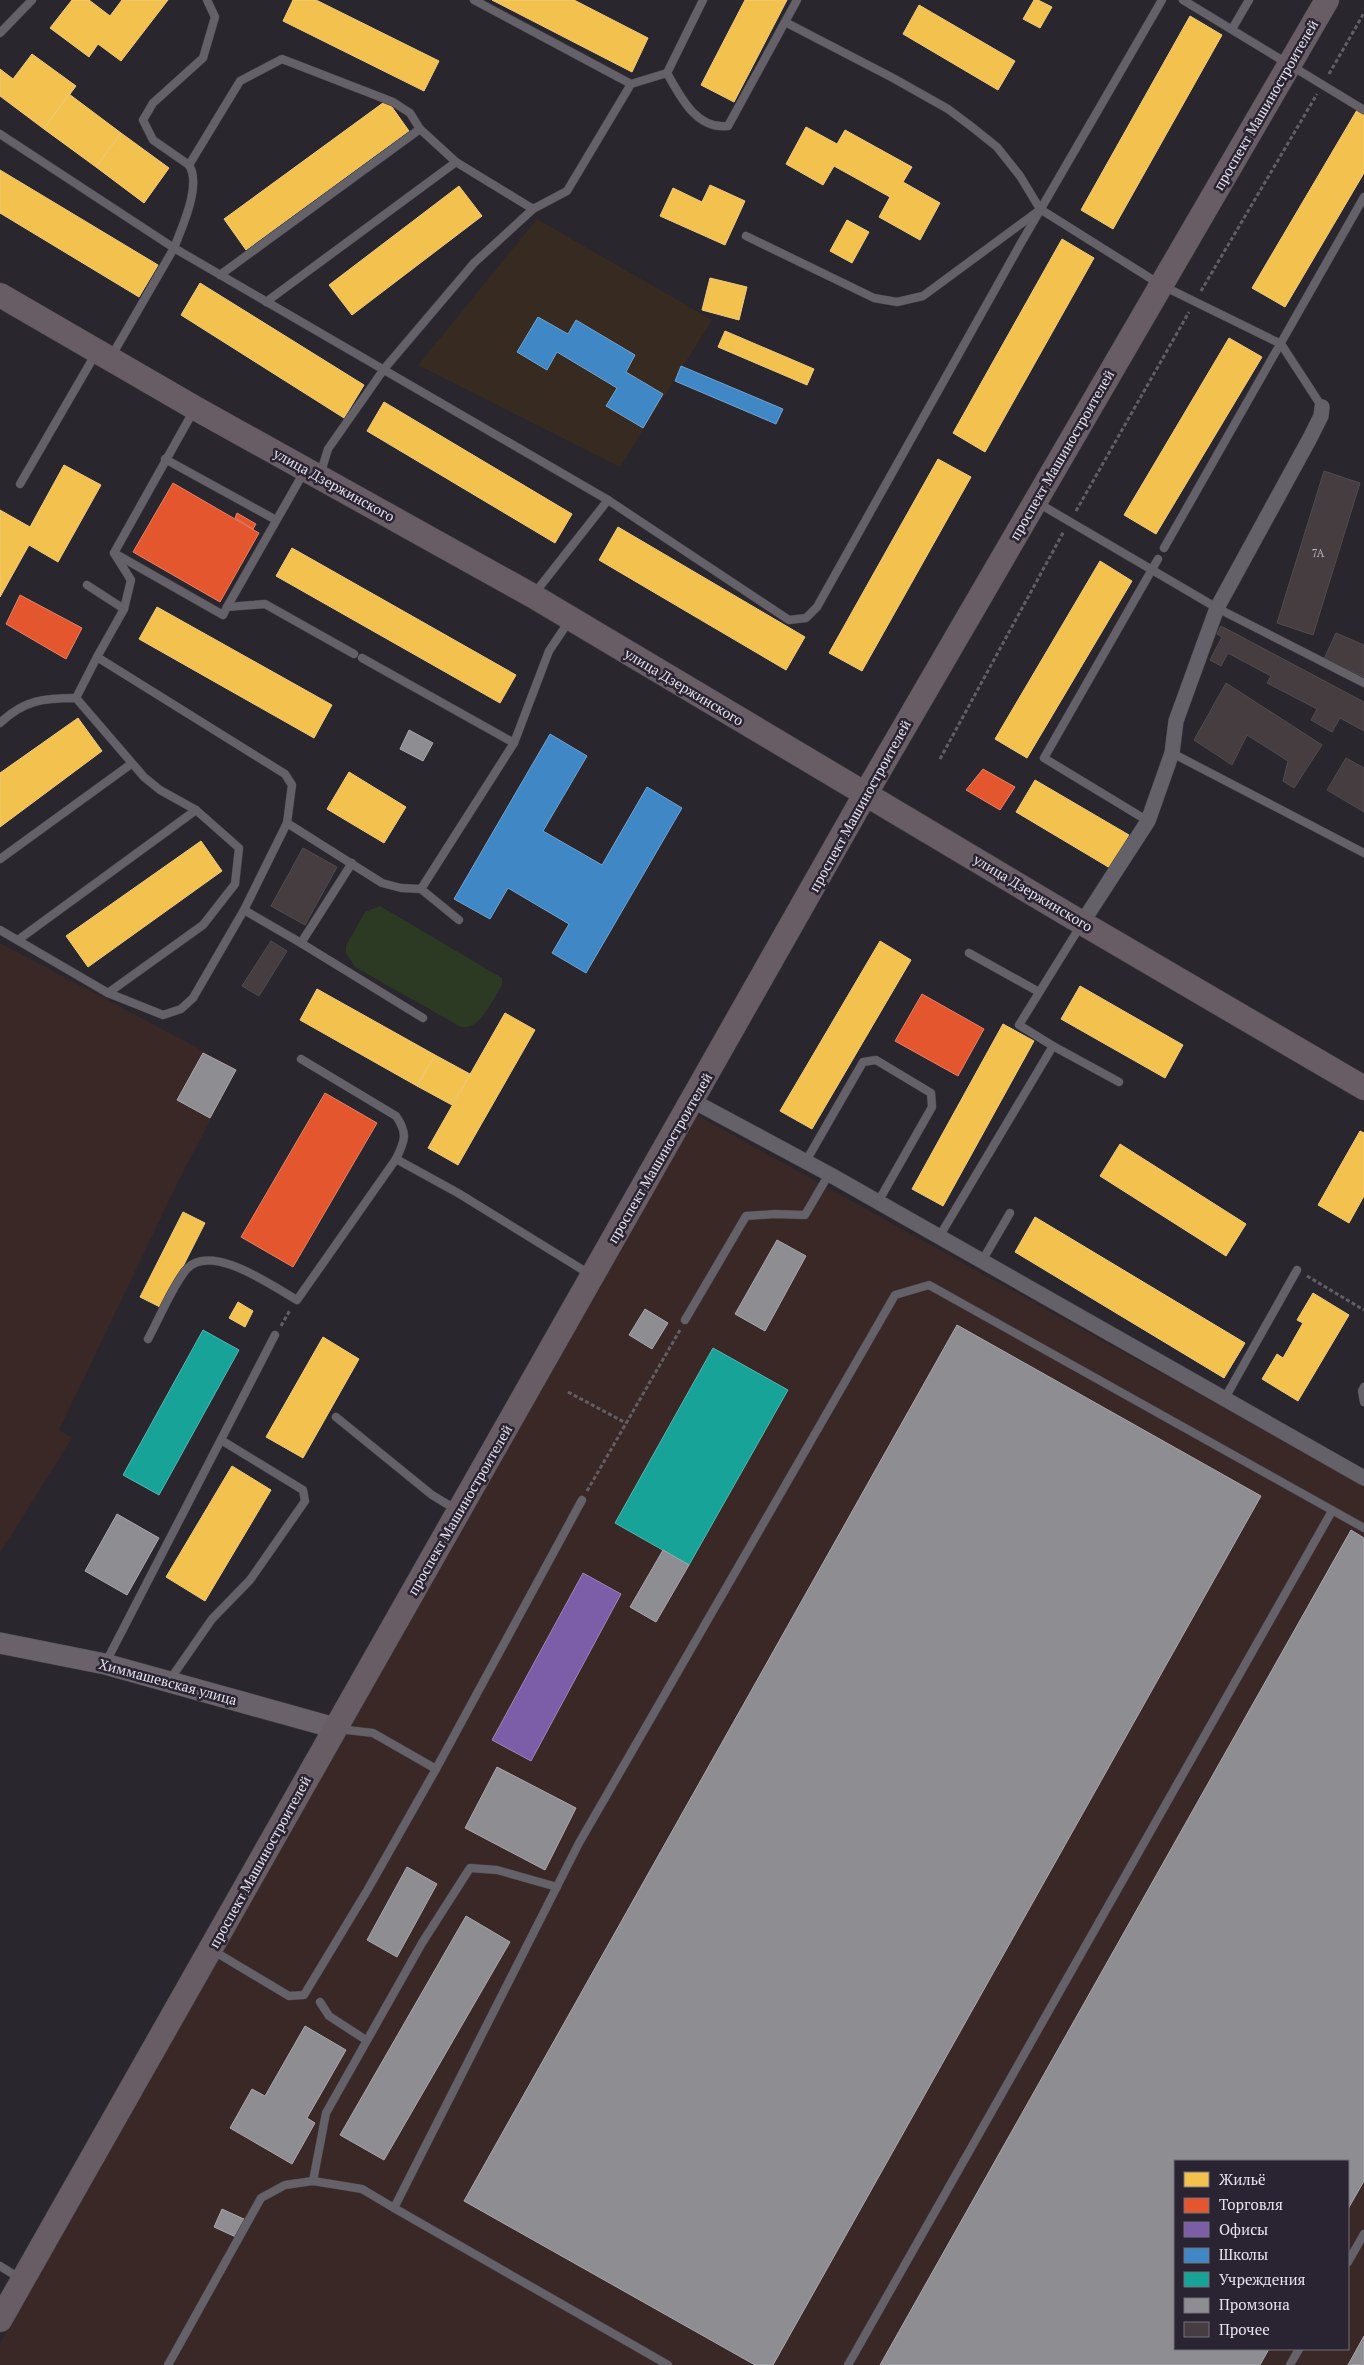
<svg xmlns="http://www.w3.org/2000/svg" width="1364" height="2365" font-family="'PT Serif',serif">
<rect width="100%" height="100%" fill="#2a262e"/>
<g fill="#3a2826" fill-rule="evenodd">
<path d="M0,943L237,1069L178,1182L59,1430L72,1438L0,1553Z"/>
<path d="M695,1114L1364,1486V2365H0V2343L498,1454ZM1175,2161H1348V2349H1175Z"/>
</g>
<path fill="#372a20" d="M537,219L712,320L620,467L418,365Z"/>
<path fill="#2c3a24" d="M380,906L502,978V985C492,1000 481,1030 461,1027L355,967L346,953V946L365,912Z"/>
<g fill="#f2c14e" stroke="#efcb7e">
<path d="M72,0H89L110,16L122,0H168L121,61L98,44L89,57L50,28Z"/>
<path d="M293,0H316L439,61L424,91L283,21Z"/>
<path d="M492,0H574L648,38L632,72Z"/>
<path d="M745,0H787L734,102L701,85Z"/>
<path d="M1034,0H1038L1052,7L1040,28L1023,19Z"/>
<path d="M919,5L1015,61L998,90L903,34Z"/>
<path d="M1190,16L1222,35L1113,229L1081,210Z"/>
<path d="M32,54L76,86L44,129L0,96V69L13,79Z"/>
<path d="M69,94L121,133L96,167L44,129Z"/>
<path d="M387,100L409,131L246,250L224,219Z"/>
<path d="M1357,110L1364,114V173L1285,307L1252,288Z"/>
<path d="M806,127L837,144L845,130L912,167L903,182L940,203L920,240L879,217L890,197L834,166L823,185L786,164Z"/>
<path d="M121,133L169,168L144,203L96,167Z"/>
<path d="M0,170L158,265L139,297L0,213Z"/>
<path d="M710,185L745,201L725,245L660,216L673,188L702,202Z"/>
<path d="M459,186L482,216L352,315L329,285Z"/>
<path d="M847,220L869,232L852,263L830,251Z"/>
<path d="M1062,239L1094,258L985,452L953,433Z"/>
<path d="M710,278L747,287L739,320L702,310Z"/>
<path d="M200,283L364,385L344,418L181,315Z"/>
<path d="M725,331L814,369L807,385L718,347Z"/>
<path d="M1229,338L1262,357L1156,534L1124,515Z"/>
<path d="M384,402L572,514L555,543L367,431Z"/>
<path d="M938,459L971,477L862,671L829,653Z"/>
<path d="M64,465L101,485L58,562L29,545L0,597V510L30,527Z"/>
<path d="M618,527L805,637L786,670L599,560Z"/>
<path d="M292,548L516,675L500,703L276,576Z"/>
<path d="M1100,561L1132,581L1027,758L995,739Z"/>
<path d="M157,607L332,705L314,738L139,639Z"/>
<path d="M78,718L102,751L0,827V773Z"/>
<path d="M349,772L406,807L384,843L327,809Z"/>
<path d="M1035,780L1129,835L1110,868L1016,812Z"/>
<path d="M201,841L222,871L88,967L66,936Z"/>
<path d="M880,941L911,960L812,1129L780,1111Z"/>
<path d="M1080,986L1183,1045L1165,1078L1061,1019Z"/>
<path d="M317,989L435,1055L417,1086L300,1020Z"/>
<path d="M505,1013L535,1030L458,1165L428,1148Z"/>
<path d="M1003,1024L1034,1041L943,1206L912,1189Z"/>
<path d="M435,1055L470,1074L452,1105L417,1086Z"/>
<path d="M1360,1131L1364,1133V1196L1349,1223L1318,1205Z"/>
<path d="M1120,1144L1246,1224L1226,1256L1100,1176Z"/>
<path d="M183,1212L205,1223L162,1308L140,1297Z"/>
<path d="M1035,1217L1245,1343L1224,1378L1015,1252Z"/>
<path d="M1313,1293L1349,1315L1298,1401L1262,1379L1277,1354L1283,1358L1303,1323L1297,1320Z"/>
<path d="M238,1302L253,1311L245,1327L229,1318Z"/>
<path d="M323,1337L359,1359L303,1458L266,1437Z"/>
<path d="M232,1466L271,1490L205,1601L166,1577Z"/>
</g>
<g fill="#e4572e" stroke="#e58167">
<path d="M173,483L259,533L220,602L133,552Z"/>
<path d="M237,513L256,524L253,529L235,518Z"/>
<path d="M20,595L82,628L66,659L6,624Z"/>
<path d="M983,769L1015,787L1000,810L966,790Z"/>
<path d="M922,994L984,1029L958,1076L895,1041Z"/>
<path d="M325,1093L377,1123L293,1267L241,1237Z"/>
</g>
<path fill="#7b5ea7" stroke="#9b86bc" d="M583,1573L621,1594L531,1761L492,1740Z"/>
<g fill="#3f88c5" stroke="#71a3d1">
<path d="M538,317L568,334L576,320L635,355L626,372L663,394L643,428L606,406L617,388L557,352L547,370L517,352Z"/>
<path d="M681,366L783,409L776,424L675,381Z"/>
<path d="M550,734L587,756L543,831L602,865L647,787L682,808L586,973L552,953L569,924L508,888L490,919L454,899Z"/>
</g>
<g fill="#17a398" stroke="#55b6b2">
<path d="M203,1330L239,1350L159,1495L123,1475Z"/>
<path d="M713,1348L788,1390L689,1565L615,1523Z"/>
</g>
<g fill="#8d8d92" stroke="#a8a7ad">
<path d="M409,730L433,743L423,761L400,749Z"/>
<path d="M203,1053L236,1070L210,1118L177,1100Z"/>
<path d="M777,1240L806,1256L765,1331L735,1314Z"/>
<path d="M645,1309L668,1323L652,1349L629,1335Z"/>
<path d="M957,1325L1261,1496L773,2365H755L464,2201Z"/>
<path d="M117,1514L159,1538L127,1595L85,1571Z"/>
<path d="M1351,1530L1364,1538V2181L1348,2209V2161H1175V2349H1269L1260,2365H880Z"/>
<path d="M663,1550L689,1565L656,1622L630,1607Z"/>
<path d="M497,1767L576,1808L545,1870L465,1828Z"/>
<path d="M407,1867L437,1884L397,1957L367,1940Z"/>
<path d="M466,1916L510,1942L384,2160L340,2135Z"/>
<path d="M305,2026L346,2050L307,2118L315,2123L292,2164L230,2128L252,2089L265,2096Z"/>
<path d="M222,2209L246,2220L238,2238L214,2227Z"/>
<path d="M1364,2336V2365H1348Z"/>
</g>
<g fill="#463d40" stroke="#504b4d">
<path d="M1324,471L1360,483L1313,635L1277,623Z"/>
<path d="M1221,626L1364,702V731L1340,718L1332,732L1311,720L1317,709L1267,683L1271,676L1228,653L1221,666L1210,660L1222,637L1217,634Z"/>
<path d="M1336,633L1364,645V677L1324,659Z"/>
<path d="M1226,683L1322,745L1294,788L1283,781L1288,761L1247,735L1232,765L1194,740Z"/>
<path d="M1346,758L1364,768V812L1327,790Z"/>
<path d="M303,848L337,867L305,925L271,906Z"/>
<path d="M271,941L287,951L259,996L242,986Z"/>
</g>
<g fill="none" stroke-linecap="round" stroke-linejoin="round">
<defs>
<g id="lane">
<path d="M474,0L631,84"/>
<path d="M1183,0L1364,110"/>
<path d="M785,22L893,78L948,109L972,127L997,147L1020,176L1040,209L1161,285L1281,344L1322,407"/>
<path d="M1232,29L1249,0"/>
<path d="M0,33L32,0"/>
<path d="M667,73C680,96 696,130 728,126L797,0"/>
<path d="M0,134L174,248L111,357"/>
<path d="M189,165L153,140L143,120L153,103L203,58L215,17L207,0"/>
<path d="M533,209L456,162L420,129L410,113L393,102L282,59L240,81L189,165C202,185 182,227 174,248L608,500L789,620L806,618L817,607L1021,243L1162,0"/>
<path d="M746,236L874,298L897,302L923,296L1037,212"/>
<path d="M220,275L420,129"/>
<path d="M266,302L456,162"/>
<path d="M194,410L114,553L223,615L227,607L265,604L354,654"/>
<path d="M165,459L276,520"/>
<path d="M320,475L328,449L384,369L474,263L533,209L567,191L631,84L667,73L703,0"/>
<path d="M20,484L96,353"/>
<path d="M1038,503L1217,608L1364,683"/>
<path d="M1164,548L1364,197"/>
<path d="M87,585L124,609"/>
<path d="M534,594L608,500"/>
<path d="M227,607L304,472"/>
<path d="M362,658L514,743L549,651L569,621"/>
<path d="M76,698L97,657"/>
<path d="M0,723C24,700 44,698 76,698L144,777L160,790L196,810L239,848L235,884L203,925L108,993"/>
<path d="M1172,753L1364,853"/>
<path d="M1148,821L1044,758L1158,559"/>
<path d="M287,823L382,883L401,888L421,889L459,920"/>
<path d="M0,859L131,764"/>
<path d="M421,889L514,743"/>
<path d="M244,910L301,943L352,863"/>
<path d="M0,930L108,993L163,1015L181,1009L193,998L244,910L287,823L292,785L285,774L97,657L124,609L131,580L114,553"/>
<path d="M18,940L196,810"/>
<path d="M301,943L423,1018"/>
<path d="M969,953L1039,992"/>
<path d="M1053,1046L1019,1025L1081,925"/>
<path d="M396,1159L458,1193L591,1275"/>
<path d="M806,1161L863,1062L876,1060L931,1093L932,1107L878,1202"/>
<path d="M939,1237L1053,1046L1119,1082"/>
<path d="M982,1261L1010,1213"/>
<path d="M685,1320L746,1216L775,1214L805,1215L829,1174"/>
<path d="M148,1339C160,1317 170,1291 185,1271C209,1240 272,1286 297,1300L396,1159C405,1141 408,1133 396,1116L301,1059"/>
<path d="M1364,1387L1362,1391L1364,1402"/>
<path d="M1225,1398L1297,1270"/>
<path d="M336,1417L432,1495L457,1510"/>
<path d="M106,1662L275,1335"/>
<path d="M169,1681L212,1619L250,1580L305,1501L303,1490L221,1440"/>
<path d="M338,1729L373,1733L436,1769"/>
<path d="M212,1950L289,1996L304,1995L368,1889L436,1769L582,1500"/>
<path d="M320,2002L329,2016L366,2040"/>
<path d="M313,2181L326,2113L422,1943L470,1868L497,1870L557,1887"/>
<path d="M1348,2262L1364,2234"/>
<path d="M0,2266L21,2279"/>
<path d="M168,2365L261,2198L285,2185L313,2181L362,2189L394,2208"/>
<path d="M668,2365L394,2208L579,1843L895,1295L929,1285L1364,1528"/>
<path d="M848,2365L1332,1511"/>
<path d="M1290,2365L1299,2349"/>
</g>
<g id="street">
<path d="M1082,923L1148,821L1172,753L1176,721L1217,608L1310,438L1321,416L1322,407"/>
<path d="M693,1101L829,1174L1364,1478"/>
</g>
<path id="secondary" d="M0,1643L105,1664L335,1728"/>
<g id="primary">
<path d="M0,295L195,408L533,596L1082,923L1364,1088"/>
<path d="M0,2320L866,793L1327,0"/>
</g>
</defs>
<use href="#lane" stroke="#454249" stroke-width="9"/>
<use href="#street" stroke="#454249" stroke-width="16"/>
<use href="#secondary" stroke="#454249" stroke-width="22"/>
<use href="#primary" stroke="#454249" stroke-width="25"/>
<g stroke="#615f65" stroke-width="3" stroke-dasharray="4 2.5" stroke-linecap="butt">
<path d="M1329,74L1364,13"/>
<path d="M1201,291L1317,94"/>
<path d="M1076,511L1189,312"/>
<path d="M940,759L1064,531"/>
<path d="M1307,1276L1364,1310"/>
<path d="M281,1326L290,1310"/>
<path d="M568,1392L626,1423"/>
<path d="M587,1491L680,1330"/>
</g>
<use href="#lane" stroke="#646268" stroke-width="8"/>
<use href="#street" stroke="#646268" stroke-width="15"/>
<use href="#secondary" stroke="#6a626a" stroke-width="21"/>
<use href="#primary" stroke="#685d64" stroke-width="24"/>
</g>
<g text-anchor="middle" stroke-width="5" stroke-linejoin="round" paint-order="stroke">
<g font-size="11" fill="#bfbac2">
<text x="1318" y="557">7А</text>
</g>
<g font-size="14" fill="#e7e3ed" stroke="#292332">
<text transform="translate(1266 105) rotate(-60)" y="5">проспект Машиностроителей</text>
<text transform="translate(1062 455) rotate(-60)" y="5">проспект Машиностроителей</text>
<text transform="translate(334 485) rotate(29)" y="5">улица Дзержинского</text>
<text transform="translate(684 687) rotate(31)" y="5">улица Дзержинского</text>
<text transform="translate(860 806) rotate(-61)" y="5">проспект Машиностроителей</text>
<text transform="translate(1033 893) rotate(31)" y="5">улица Дзержинского</text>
<text transform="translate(660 1158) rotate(-60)" y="5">проспект Машиностроителей</text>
<text transform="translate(460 1510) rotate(-60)" y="5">проспект Машиностроителей</text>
<text transform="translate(168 1682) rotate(15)" y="5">Химмашевская улица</text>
<text transform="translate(260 1862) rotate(-61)" y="5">проспект Машиностроителей</text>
</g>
</g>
<rect x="1174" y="2160" width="175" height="190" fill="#292332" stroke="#75707d"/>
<rect x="1184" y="2172" width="25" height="15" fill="#f2c14e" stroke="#75707d"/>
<text x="1219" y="2185" font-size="15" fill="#e7e3ed">Жильё</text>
<rect x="1184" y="2198" width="25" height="15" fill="#e4572e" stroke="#75707d"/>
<text x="1219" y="2210" font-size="15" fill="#e7e3ed">Торговля</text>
<rect x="1184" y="2222" width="25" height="15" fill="#7b5ea7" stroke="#75707d"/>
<text x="1219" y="2235" font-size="15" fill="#e7e3ed">Офисы</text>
<rect x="1184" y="2248" width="25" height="15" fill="#3f88c5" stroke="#75707d"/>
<text x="1219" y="2260" font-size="15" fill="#e7e3ed">Школы</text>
<rect x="1184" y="2272" width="25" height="15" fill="#17a398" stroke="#75707d"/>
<text x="1219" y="2285" font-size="15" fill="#e7e3ed">Учреждения</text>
<rect x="1184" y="2298" width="25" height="15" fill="#8d8d92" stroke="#75707d"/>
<text x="1219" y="2310" font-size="15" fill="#e7e3ed">Промзона</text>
<rect x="1184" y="2322" width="25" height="15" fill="#463d40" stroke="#75707d"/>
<text x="1219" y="2335" font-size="15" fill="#e7e3ed">Прочее</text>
</svg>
